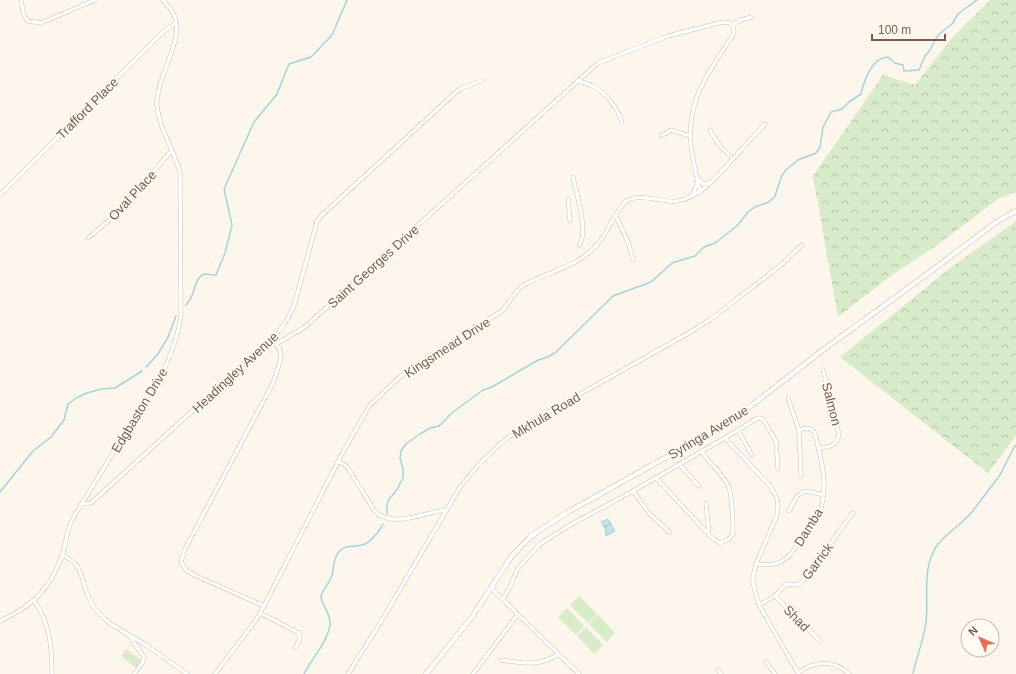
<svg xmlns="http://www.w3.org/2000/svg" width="1016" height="674" font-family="Arial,sans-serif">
<defs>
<pattern id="forest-crowns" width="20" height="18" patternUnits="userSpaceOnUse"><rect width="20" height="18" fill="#d8ecc9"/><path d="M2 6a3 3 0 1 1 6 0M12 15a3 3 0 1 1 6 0" fill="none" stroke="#b4c2a5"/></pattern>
<pattern id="water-waves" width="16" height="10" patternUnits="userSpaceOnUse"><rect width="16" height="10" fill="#bfe3e8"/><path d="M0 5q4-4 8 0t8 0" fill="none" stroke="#a0bbbe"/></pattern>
</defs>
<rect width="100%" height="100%" fill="#fdf6ec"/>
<g fill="url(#forest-crowns)">
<path d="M990,0H1016V192L998,199L940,243L889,277L838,317L813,176L883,75L915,85L952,38Z"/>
<path d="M1016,221V436L988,473L840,357L949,269Z"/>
</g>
<g fill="#d8ecc9">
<path d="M579,596L597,614L588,623L570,605Z"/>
<path d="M567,608L584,626L576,635L558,617Z"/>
<path d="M598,615L615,633L607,642L589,624Z"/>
<path d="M586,627L603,645L594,654L577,636Z"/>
<path d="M126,649L142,661L136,668L121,656Z"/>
</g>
<path fill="url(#water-waves)" stroke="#a5d3da" d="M608,519L615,531L606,536L605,533L607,532L601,522Z"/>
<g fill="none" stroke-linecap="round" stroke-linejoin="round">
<g stroke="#a5d3da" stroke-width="1.5">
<path d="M186,305C196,296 194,274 206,274C209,274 212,275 216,275L225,253L232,225L224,189L254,122L277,94L289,64L311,57L332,35L347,0"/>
<path d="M146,367L158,354L168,337L176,316"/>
<path d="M0,492L33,451L51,437L64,420L68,404L76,398L87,393L101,389L115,388L142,371"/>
<path d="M387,514V505L389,499L396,491L403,478V469L400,458L401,451L406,444L420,434L430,428L439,426L453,412L483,390L492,387L538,360L548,357L556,352L613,296L651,282L672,263L695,256L704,247L715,243L738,225L748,212L755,207L769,202L775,196L782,175L787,169L798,160L816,153L820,147L823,127L831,112L842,109L850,101L861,94C864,81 872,57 888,57L895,63L903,65L904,71L919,70L925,56L930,50L938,35L952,24L958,14L977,0"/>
<path d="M913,673C917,656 924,639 926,622C929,596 921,567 938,544C948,532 962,524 972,512L1000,475L1013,449L1016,445"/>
<path d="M304,674C312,658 326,644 330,626C332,614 321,605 321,597C322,589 330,583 332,575C334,569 333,563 336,557C342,542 353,549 365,544C371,541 380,531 383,524"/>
</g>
<defs>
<g id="minor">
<path d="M21,0L24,16L28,21L41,23L95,0"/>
<path d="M733,25L740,20L752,17"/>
<path d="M577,81C582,82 587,83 592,86C605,91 618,109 622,122"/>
<path d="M710,130L719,145L733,159"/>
<path d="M661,136L671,130L690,136"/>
<path d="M573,177C576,192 589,233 579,245"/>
<path d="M698,179L703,184L711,182"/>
<path d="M700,192C697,179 694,166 692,153C684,103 707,75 733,35L734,32L733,25"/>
<path d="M0,195L163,32L170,27L176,23"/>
<path d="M692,195L695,190L697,183"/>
<path d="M568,198L570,221"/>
<path d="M616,216L628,242L633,260"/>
<path d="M88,238L119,212L172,150"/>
<path d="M276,344L305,327L598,63L668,36L723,22L730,23L733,25"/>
<path d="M788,398L799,430"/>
<path d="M738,430L752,455"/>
<path d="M818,449C829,447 837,446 839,434L823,370"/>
<path d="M338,461L345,465L349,470L374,510C392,530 423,512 447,510"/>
<path d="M679,464L699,486"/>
<path d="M778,469L776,441L763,419L759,418L756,419L725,438L771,487L777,498L778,505L777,515L756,564L753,577V583L759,605L798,673"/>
<path d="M656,478L713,539L720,543L728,540L733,534C733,525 732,492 728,485C722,473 709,463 701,451"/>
<path d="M633,491L648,512L669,532"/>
<path d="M706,503L709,535"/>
<path d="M82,504L91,503L276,335L285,323L294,306L315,229L317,221L322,215L454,94L460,89L483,80"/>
<path d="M789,511C800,489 800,489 824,495"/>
<path d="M62,555C84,564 80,579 89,598C93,608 101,616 109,623L146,645L187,674"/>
<path d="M756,564C772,565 778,566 790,555L820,512C829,483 821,461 815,433C810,426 806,428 799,430L801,476"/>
<path d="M491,588L579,674"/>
<path d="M775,596L820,641"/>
<path d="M503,599L510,587L518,568L540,544L570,525L633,491L725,438"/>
<path d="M34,601C50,622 52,648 52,674"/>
<path d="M759,605L775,596L786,584L798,585L801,583L853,513"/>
<path d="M264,606L194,575L186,570L181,562L184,551L273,383C277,369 287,354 275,343"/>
<path d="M260,613L299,633L300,639L295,648"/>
<path d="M0,621C32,607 50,589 62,556C66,544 66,532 72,520C88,493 105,466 121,440C146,401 175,362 181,315L180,172C174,150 159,128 157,106C155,79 184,41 175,17C173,11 167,5 163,0"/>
<path d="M130,637L144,657L143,662L134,674"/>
<path d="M501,660C523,663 538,667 559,654"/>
<path d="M766,662L775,674"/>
<path d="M718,670L721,674"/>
<path d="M798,673C814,661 833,659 849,674"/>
<path d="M215,674L256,620L264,606L343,452L370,405L401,376L424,360L502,311L517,291L522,286C546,272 575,268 595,247C608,234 613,214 626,201C640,192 661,203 677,201C702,197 718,175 734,158C744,146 755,135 765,124"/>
<path d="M348,674L385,615L459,489C477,464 500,442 525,425L687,334L711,319L781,265L802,245"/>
<path d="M473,674L518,614"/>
</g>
<path id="tertiary" d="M426,674L472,617L511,557L531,536L568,512L690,444L752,405L823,350L930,272L998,221L1016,211"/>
</defs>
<use href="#minor" stroke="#d1beb0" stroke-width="4.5"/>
<use href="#tertiary" stroke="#d1beb0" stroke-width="5.5"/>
<use href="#minor" stroke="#fff" stroke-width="3.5"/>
<use href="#tertiary" stroke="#fff" stroke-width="4.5"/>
</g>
<g text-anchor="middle" stroke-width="4" stroke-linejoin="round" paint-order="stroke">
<g font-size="13" fill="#7a5c4d" stroke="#fffaf3">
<text transform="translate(87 108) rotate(-45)" y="5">Trafford Place</text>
<text transform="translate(132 195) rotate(-47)" y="5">Oval Place</text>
<text transform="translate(373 266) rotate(-42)" y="5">Saint Georges Drive</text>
<text transform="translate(447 347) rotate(-33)" y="5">Kingsmead Drive</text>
<text transform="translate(235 372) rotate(-43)" y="5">Headingley Avenue</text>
<text transform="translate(832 404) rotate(76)" y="5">Salmon</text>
<text transform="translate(139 410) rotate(-59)" y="5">Edgbaston Drive</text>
<text transform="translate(546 415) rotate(-31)" y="5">Mkhula Road</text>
<text transform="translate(708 432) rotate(-31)" y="5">Syringa Avenue</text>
<text transform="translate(808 527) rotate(-58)" y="5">Damba</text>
<text transform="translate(817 561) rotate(-53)" y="5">Garrick</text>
<text transform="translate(797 618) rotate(45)" y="5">Shad</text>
</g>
</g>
<g transform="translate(980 638) rotate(315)"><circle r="19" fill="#fffaf3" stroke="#cabbb1"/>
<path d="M0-3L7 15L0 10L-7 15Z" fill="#e76f51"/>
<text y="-6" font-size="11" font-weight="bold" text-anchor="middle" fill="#7a5c4d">N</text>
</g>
<path d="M872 34v6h73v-6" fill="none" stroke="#7a5c4d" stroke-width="2"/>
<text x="878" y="34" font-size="12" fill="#7a5c4d" stroke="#fffaf3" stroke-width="3" paint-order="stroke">100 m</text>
</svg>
